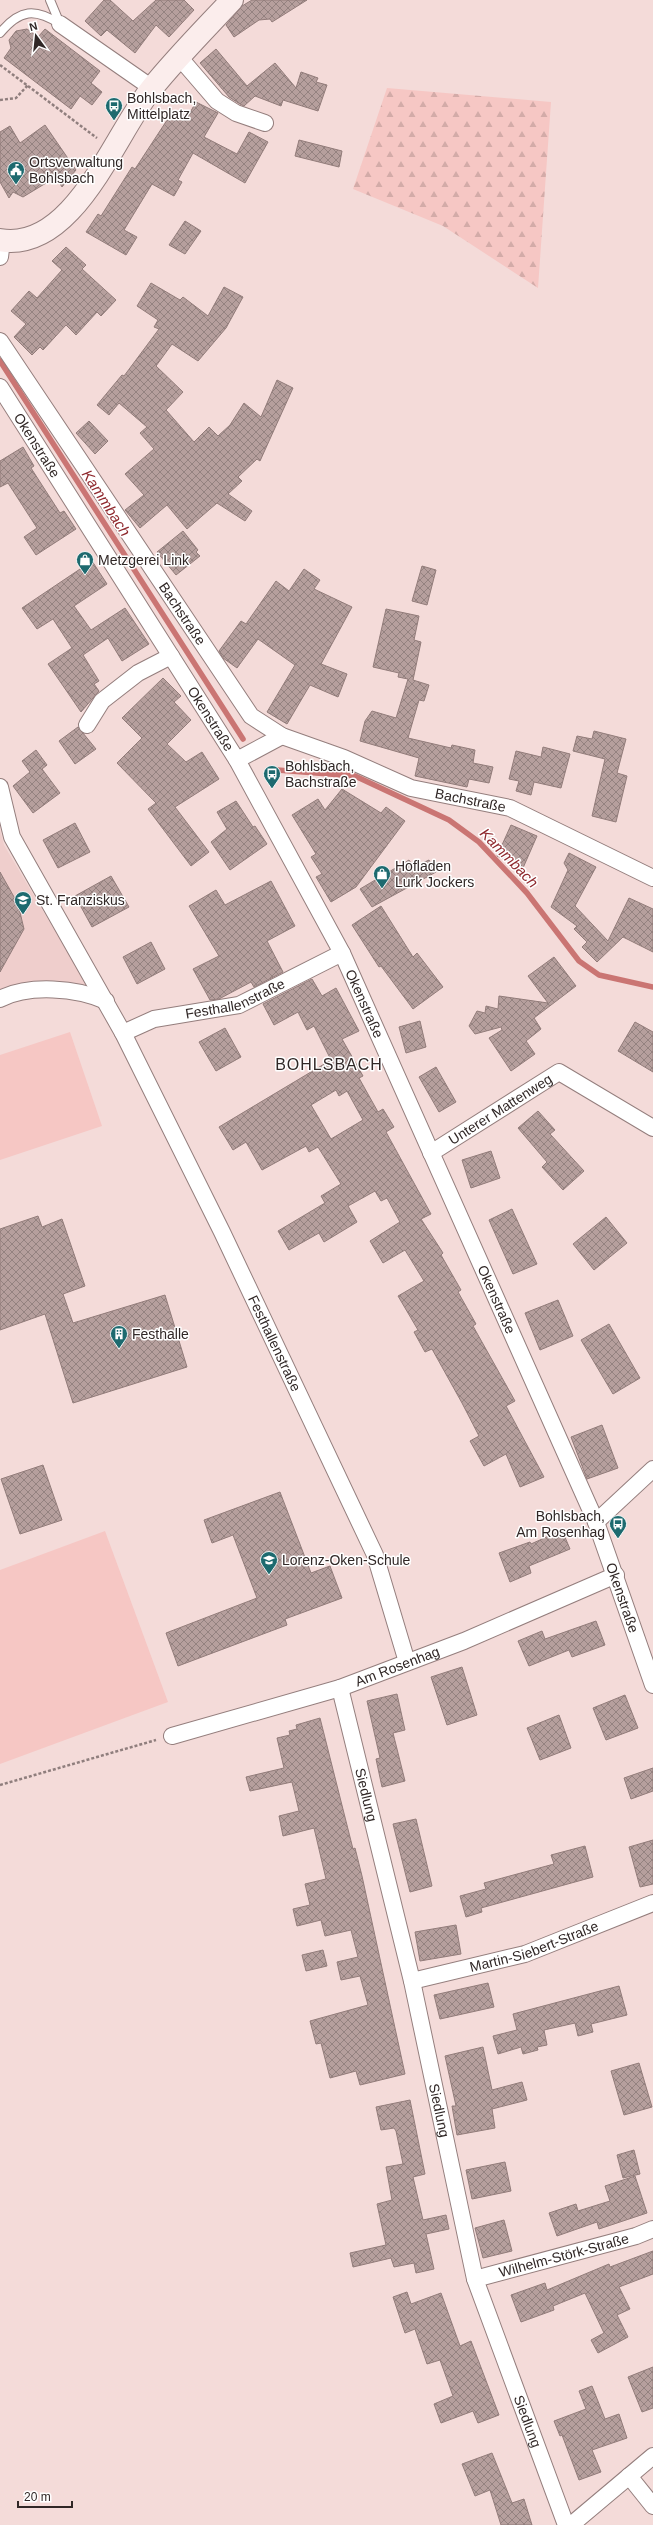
<svg xmlns="http://www.w3.org/2000/svg" width="653" height="2525" font-family="Arial,sans-serif">
<defs>
<pattern id="forest-firs" width="22" height="20" patternUnits="userSpaceOnUse"><rect width="22" height="20" fill="#f6c7c4"/><path d="M5 1l3.5 6h-7zM16 11l3.5 6h-7z" fill="#d3aba8"/></pattern>
<pattern id="building-cross-hatch" width="8" height="8" patternUnits="userSpaceOnUse"><rect width="8" height="8" fill="#b69f9d"/><path d="M0 0l8 8M0 8l8-8" fill="none" stroke="#948280"/></pattern>
</defs>
<rect width="100%" height="100%" fill="#f4dbd9"/>
<path fill="#efcecc" d="M0,829L4,845L88,987L0,994Z"/>
<path fill="url(#forest-firs)" d="M387,88L551,102L538,288L443,226L353,189Z"/>
<g fill="#f6c7c4">
<path d="M70,1032L102,1126L0,1160V1055Z"/>
<path d="M105,1531L168,1702L0,1764V1570Z"/>
</g>
<g fill="none" stroke-linecap="round" stroke-linejoin="round">
<g stroke="#ca7573" stroke-width="5.5">
<path d="M0,361L243,739"/>
<path d="M277,770L355,776L449,820L479,842L527,893L579,961L599,975L653,987"/>
</g>
</g>
<g fill="url(#building-cross-hatch)" stroke="#927c7a" fill-rule="evenodd">
<path d="M104,0H110L133,21L156,0H184L194,10L169,37L156,25L135,53L107,30L101,36L85,21Z"/>
<path d="M252,0H307L272,22L270,19L259,20L234,37L226,25L242,6Z"/>
<path d="M27,29L38,37L45,29L100,71L91,83L102,92L92,105L80,96L71,109L4,58L11,48L9,40L16,31Z"/>
<path d="M216,49L247,86L275,63L296,88L301,72L318,78L316,82L327,85L318,111L283,100L281,106L255,96L244,106L240,104L229,97L200,63Z"/>
<path d="M196,102L218,113L204,137L237,154L249,132L268,142L245,183L193,153L178,180L182,182L174,196L152,184L124,230L137,237L126,255L86,232L98,214L101,216L132,167L135,169L173,111L187,118Z"/>
<path d="M45,125L76,170L62,187L56,177L23,197L13,192L9,198L0,182V132L10,126L20,143Z"/>
<path d="M299,140L342,151L339,167L295,156Z"/>
<path d="M185,221L201,231L185,254L169,245Z"/>
<path d="M66,247L86,265L82,269L116,300L101,316L97,312L76,335L66,325L43,350L40,347L32,355L14,337L26,324L11,311L29,291L37,298L62,270L52,261Z"/>
<path d="M151,283L180,300L183,297L208,316L224,287L243,297L226,328L198,361L172,344L156,366L183,392L166,410L194,442L209,427L218,436L230,425L244,403L261,417L277,380L293,388L260,461L257,459L238,477L242,481L228,494L252,511L245,521L217,503L187,529L167,505L140,528L125,510L144,495L125,474L154,449L140,433L147,427L119,403L109,415L97,405L122,375L124,376L159,329L154,327L158,320L137,306Z"/>
<path d="M89,421L108,441L95,454L76,433Z"/>
<path d="M23,447L34,466L31,468L60,513L64,511L76,529L36,555L24,537L37,528L8,483L0,487V461Z"/>
<path d="M183,531L198,550L196,552L200,556L176,575L157,552Z"/>
<path d="M92,561L107,584L74,606L91,630L125,608L149,644L122,661L108,638L83,655L99,681L94,684L99,691L81,712L48,664L72,648L53,619L37,629L22,608Z"/>
<path d="M422,566L436,570L427,605L412,601Z"/>
<path d="M304,569L320,580L314,589L352,607L321,664L347,674L338,697L310,685L287,724L267,712L295,665L258,639L237,668L223,658L219,651L241,621L246,624L276,581L289,591Z"/>
<path d="M386,609L419,616L414,640L421,642L413,680L429,685L424,701L419,700L408,738L451,748L452,745L475,750L473,763L493,767L489,783L469,779L467,787L415,776L419,758L360,741L365,721L372,711L396,718L408,679L398,677L399,673L373,667Z"/>
<path d="M163,678L181,696L174,702L191,720L167,744L186,762L202,752L219,779L175,807L209,852L191,866L148,809L156,803L117,763L142,738L122,718Z"/>
<path d="M78,727L96,749L75,764L59,741Z"/>
<path d="M594,731L626,739L617,773L627,776L616,822L592,816L605,759L573,751L577,736L592,739Z"/>
<path d="M543,747L570,754L561,788L534,782L531,795L516,791L519,781L509,779L516,751L541,757Z"/>
<path d="M36,750L47,765L42,769L60,793L33,813L13,786L30,772L22,761Z"/>
<path d="M342,789L381,813L386,807L405,821L356,887L331,902L316,877L322,874L311,857L316,854L292,815L318,799L325,810Z"/>
<path d="M236,801L253,827L255,826L267,844L230,870L211,842L227,829L217,812Z"/>
<path d="M75,823L90,852L58,868L43,840Z"/>
<path d="M511,825L537,836L523,868L497,856Z"/>
<path d="M569,853L596,867L575,906L608,941L629,898L653,909V952L623,937L597,962L582,947L587,942L574,929L577,926L551,907L568,870L564,863Z"/>
<path d="M409,860L414,867L429,860L436,872L372,907L360,889Z"/>
<path d="M0,872L18,904L24,929L0,972Z"/>
<path d="M111,876L129,907L92,927L75,896Z"/>
<path d="M271,881L295,926L267,941L283,972L254,987L251,982L219,999L210,1000L193,969L219,956L189,906L216,890L225,905Z"/>
<path d="M381,906L413,957L417,953L443,987L413,1009L381,966L379,967L352,925Z"/>
<path d="M151,942L165,969L137,984L123,957Z"/>
<path d="M554,957L576,986L534,1018L541,1029L526,1041L535,1054L511,1071L489,1038L502,1030L501,1027L475,1034L469,1026L477,1011L485,1013L486,1006L498,1009L499,996L548,1003L528,976Z"/>
<path d="M312,979L322,996L336,988L359,1031L342,1039L363,1076L359,1078L378,1112L383,1109L394,1127L386,1132L431,1214L421,1219L443,1253L441,1255L461,1290L458,1292L476,1324L473,1326L515,1401L506,1406L544,1477L520,1487L506,1454L484,1466L470,1441L479,1436L462,1403L432,1349L425,1352L414,1332L418,1330L398,1296L424,1281L405,1250L383,1263L370,1241L400,1222L387,1198L381,1201L375,1191L348,1206L357,1222L324,1242L319,1233L289,1250L278,1231L325,1203L321,1196L341,1184L318,1147L309,1152L306,1146L262,1170L246,1142L233,1150L219,1127L331,1060L314,1026L307,1030L298,1012L274,1025L263,1004ZM336,1090L339,1096L347,1091L363,1120L331,1139L311,1105Z"/>
<path d="M420,1021L426,1047L406,1053L399,1027Z"/>
<path d="M635,1022L653,1032V1072L618,1051Z"/>
<path d="M225,1028L241,1057L216,1071L199,1042Z"/>
<path d="M436,1067L456,1102L439,1112L419,1077Z"/>
<path d="M538,1111L555,1130L550,1134L584,1171L563,1190L542,1167L547,1162L518,1128Z"/>
<path d="M491,1151L500,1178L471,1188L462,1160Z"/>
<path d="M512,1209L537,1264L513,1274L489,1220Z"/>
<path d="M38,1216L42,1227L62,1219L85,1286L63,1294L73,1323L165,1295L187,1367L73,1403L45,1314L0,1330V1229Z"/>
<path d="M606,1217L627,1243L594,1270L573,1244Z"/>
<path d="M558,1300L573,1336L540,1350L525,1313Z"/>
<path d="M609,1324L640,1378L613,1394L581,1340Z"/>
<path d="M602,1425L618,1468L587,1479L571,1437Z"/>
<path d="M43,1465L62,1520L20,1534L1,1479Z"/>
<path d="M280,1492L311,1573L330,1566L342,1598L285,1619L287,1625L178,1666L166,1633L257,1598L233,1535L212,1543L204,1520Z"/>
<path d="M562,1530L570,1549L529,1566L531,1573L510,1582L499,1553L530,1542L531,1544Z"/>
<path d="M596,1621L605,1645L572,1657L569,1650L529,1666L518,1641L542,1631L545,1639Z"/>
<path d="M462,1667L477,1715L447,1725L431,1677Z"/>
<path d="M397,1694L405,1730L393,1733L405,1781L382,1787L376,1759L380,1758L367,1701Z"/>
<path d="M625,1695L638,1728L606,1740L593,1708Z"/>
<path d="M559,1715L571,1748L540,1760L527,1728Z"/>
<path d="M320,1718L353,1849L355,1848L362,1876L405,2074L360,2085L356,2071L330,2078L321,2043L316,2044L310,2021L368,2005L360,1976L341,1980L337,1962L358,1957L351,1930L325,1936L321,1920L297,1926L293,1909L310,1905L305,1884L326,1879L314,1828L283,1836L279,1816L299,1811L292,1782L250,1791L246,1777L284,1768L277,1738L290,1735L289,1731L297,1729L296,1725Z"/>
<path d="M653,1768V1791L631,1799L624,1778Z"/>
<path d="M416,1819L432,1886L410,1892L393,1824Z"/>
<path d="M653,1840V1884L640,1887L629,1847Z"/>
<path d="M585,1846L593,1877L481,1908L482,1912L466,1917L460,1896L486,1889L484,1883L554,1864L551,1855Z"/>
<path d="M456,1925L461,1954L420,1961L415,1932Z"/>
<path d="M323,1950L327,1966L306,1971L302,1955Z"/>
<path d="M488,1983L494,2007L440,2019L434,1995Z"/>
<path d="M619,1986L627,2015L591,2024L593,2032L578,2036L575,2023L544,2030L547,2045L537,2047L538,2050L523,2054L521,2047L498,2054L493,2036L517,2030L513,2014Z"/>
<path d="M483,2047L492,2090L522,2082L527,2100L492,2109L495,2128L457,2135L452,2106H456L445,2056Z"/>
<path d="M639,2063L652,2107L624,2115L611,2071Z"/>
<path d="M410,2100L425,2174L413,2177L423,2220L446,2215L449,2229L426,2234L434,2269L416,2273L414,2263L394,2267L391,2258L353,2267L350,2253L386,2245L377,2204L392,2200L386,2167L403,2164L396,2131L394,2128L381,2130L376,2107Z"/>
<path d="M634,2150L640,2174L623,2178L617,2155Z"/>
<path d="M505,2162L511,2191L472,2199L466,2170Z"/>
<path d="M635,2176L647,2213L599,2229L597,2222L557,2236L549,2213L576,2204L578,2211L610,2201L605,2186Z"/>
<path d="M504,2220L512,2251L483,2258L475,2228Z"/>
<path d="M653,2251V2274L619,2287L630,2309L617,2315L628,2337L598,2353L591,2340L604,2333L585,2293L553,2306L554,2310L521,2322L511,2295L545,2283L547,2290L609,2264L610,2267Z"/>
<path d="M407,2292L411,2304L441,2293L460,2346L471,2341L499,2415L478,2423L473,2411L441,2423L434,2404L453,2396L440,2360L427,2364L415,2329L405,2333L393,2297Z"/>
<path d="M653,2367V2408L642,2412L628,2377Z"/>
<path d="M592,2386L605,2419L619,2414L627,2438L592,2450L601,2472L579,2480L562,2435L560,2436L554,2421L586,2409L579,2391Z"/>
<path d="M492,2453L512,2503L524,2499L532,2525H501L490,2490L475,2496L462,2464Z"/>
</g>
<g fill="none" stroke-linecap="round" stroke-linejoin="round">
<defs>
<g id="lane">
<path d="M50,0L60,24"/>
<path d="M0,33C20,9 35,8 60,24"/>
</g>
<g id="street">
<path d="M60,24L152,88"/>
<path d="M180,58L217,101L236,113L265,123"/>
<path d="M0,257L2,241"/>
<path id="s1" d="M0,341L251,716L282,736L344,758L411,788L510,808L653,878"/>
<path id="s2" d="M0,387L237,760L342,953L596,1522L653,1685"/>
<path d="M87,725L102,701L138,673L171,656"/>
<path d="M237,760L282,736"/>
<path id="s3" d="M0,787L12,837L123,1033L222,1232L375,1555L407,1662"/>
<path d="M0,999C29,984 77,988 106,1001"/>
<path id="s4" d="M123,1033L154,1019L239,1005L342,953"/>
<path id="s5" d="M431,1153L559,1072L653,1128"/>
<path d="M596,1522L653,1469"/>
<path id="s6" d="M340,1688L412,1981L475,2279L566,2525"/>
<path id="s7" d="M172,1736L340,1688L464,1641L616,1575"/>
<path id="s8" d="M412,1981L525,1954L653,1903"/>
<path id="s9" d="M475,2279L636,2236L653,2229"/>
<path d="M629,2476L653,2506"/>
<path d="M571,2525L653,2456"/>
</g>
<path id="secondary" d="M0,240C74,253 115,133 152,88C177,57 205,29 232,0"/>
</defs>
<use href="#lane" stroke="#947e7d" stroke-width="10"/>
<use href="#street" stroke="#947e7d" stroke-width="18"/>
<use href="#secondary" stroke="#947e7d" stroke-width="24"/>
<g stroke="#8f7e7d" stroke-width="2.5" stroke-dasharray="3 2" stroke-linecap="butt">
<path d="M0,65L97,138"/>
<path d="M0,100L16,98L28,85"/>
<path d="M0,1785L156,1740"/>
</g>
<use href="#lane" stroke="#fff" stroke-width="8"/>
<use href="#street" stroke="#fff" stroke-width="16"/>
<use href="#secondary" stroke="#fbedec" stroke-width="22"/>
</g>
<defs>
<symbol id="bus-pin" viewBox="-11 -11 22 30"><path d="M0 17L-7.5 6A9.5 9.5 0 1 1 7.5 6Z" fill="#1d6a6f" stroke="#fff"/><path d="M-5-6H5V4H4V6H2V4H-2V6H-4V4H-5ZM-3.5-4V0h7V-4ZM-3.5 1.2v1.5H-2V1.2ZM2 1.2v1.5H3.5V1.2Z" fill="#fff"/></symbol>
<symbol id="civic-pin" viewBox="-11 -11 22 30"><path d="M0 17L-7.5 6A9.5 9.5 0 1 1 7.5 6Z" fill="#1d6a6f" stroke="#fff"/><path d="M-.6-6.5H3V-4.5H.6V-3L4-1V1h2V6H-6V1h2V-1L-.6-3ZM-1.2 2.5V6h2.4V2.5Z" fill="#fff"/></symbol>
<symbol id="shop-pin" viewBox="-11 -11 22 30"><path d="M0 17L-7.5 6A9.5 9.5 0 1 1 7.5 6Z" fill="#1d6a6f" stroke="#fff"/><path d="M-5-2.5h2.3a2.7 3.5 0 0 1 5.4 0H5L5.5 6h-11ZM-1.5-2.5h3a1.5 2.3 0 0 0-3 0Z" fill="#fff"/></symbol>
<symbol id="school-pin" viewBox="-11 -11 22 30"><path d="M0 17L-7.5 6A9.5 9.5 0 1 1 7.5 6Z" fill="#1d6a6f" stroke="#fff"/><path d="M0-5L7-2L0 1L-7-2ZM-4 1L0 2.5L4 1V4Q0 6-4 4Z" fill="#fff"/></symbol>
<symbol id="building-pin" viewBox="-11 -11 22 30"><path d="M0 17L-7.5 6A9.5 9.5 0 1 1 7.5 6Z" fill="#1d6a6f" stroke="#fff"/><path d="M-4-6H4V6H1V3H-1V6H-4ZM-2.5-4.3h1.7v1.8h-1.7ZM.8-4.3h1.7v1.8H.8ZM-2.5-1h1.7V.8h-1.7ZM.8-1h1.7V.8H.8Z" fill="#fff"/></symbol>
</defs>
<g fill-rule="evenodd">
<use href="#bus-pin" x="104" y="96" width="20" height="27"/>
<use href="#civic-pin" x="6" y="160" width="20" height="27"/>
<use href="#shop-pin" x="75" y="550" width="20" height="27"/>
<use href="#bus-pin" x="262" y="764" width="20" height="27"/>
<use href="#shop-pin" x="372" y="864" width="20" height="27"/>
<use href="#school-pin" x="13" y="890" width="20" height="27"/>
<use href="#building-pin" x="109" y="1324" width="20" height="27"/>
<use href="#bus-pin" x="608" y="1514" width="20" height="27"/>
<use href="#school-pin" x="259" y="1550" width="20" height="27"/>
</g>
<g text-anchor="middle" stroke-width="3" stroke-linejoin="round" paint-order="stroke">
<g font-size="14" fill="#302726" stroke="#fff" text-anchor="start">
<text x="127" y="103">Bohlsbach,<tspan x="127" dy="16">Mittelplatz</tspan></text>
<text x="29" y="167">Ortsverwaltung<tspan x="29" dy="16">Bohlsbach</tspan></text>
<text x="98" y="565">Metzgerei Link</text>
<text x="285" y="771">Bohlsbach,<tspan x="285" dy="16">Bachstraße</tspan></text>
<text x="395" y="871">Hofladen<tspan x="395" dy="16">Lurk Jockers</tspan></text>
<text x="36" y="905">St. Franziskus</text>
<text x="132" y="1339">Festhalle</text>
<text x="605" y="1521" text-anchor="end">Bohlsbach,<tspan x="605" dy="16">Am Rosenhag</tspan></text>
<text x="282" y="1565">Lorenz-Oken-Schule</text>
</g>
<g font-size="14" fill="#302726" stroke="#fff">
<text dy="5" stroke="none"><textPath href="#s2" startOffset="69">Okenstraße</textPath></text>
<text dy="5" stroke="none"><textPath href="#s1" startOffset="328">Bachstraße</textPath></text>
<text dy="5" stroke="none"><textPath href="#s2" startOffset="393">Okenstraße</textPath></text>
<text dy="5" stroke="none"><textPath href="#s1" startOffset="688">Bachstraße</textPath></text>
<text dy="5" stroke="none"><textPath href="#s4" startOffset="118">Festhallenstraße</textPath></text>
<text dy="5" stroke="none"><textPath href="#s2" startOffset="717">Okenstraße</textPath></text>
<text dy="5" stroke="none"><textPath href="#s5" startOffset="82">Unterer Mattenweg</textPath></text>
<text dy="5" stroke="none"><textPath href="#s2" startOffset="1041">Okenstraße</textPath></text>
<text dy="5" stroke="none"><textPath href="#s3" startOffset="622">Festhallenstraße</textPath></text>
<text dy="5" stroke="none"><textPath href="#s2" startOffset="1365">Okenstraße</textPath></text>
<text dy="5" stroke="none"><textPath href="#s7" startOffset="236">Am Rosenhag</textPath></text>
<text dy="5" stroke="none"><textPath href="#s6" startOffset="110">Siedlung</textPath></text>
<text dy="5" stroke="none"><textPath href="#s8" startOffset="127">Martin-Siebert-Straße</textPath></text>
<text dy="5" stroke="none"><textPath href="#s6" startOffset="434">Siedlung</textPath></text>
<text dy="5" stroke="none"><textPath href="#s9" startOffset="92">Wilhelm-Störk-Straße</textPath></text>
<text dy="5" stroke="none"><textPath href="#s6" startOffset="758">Siedlung</textPath></text>
</g>
<g font-size="15" font-style="italic" fill="#8f292e" stroke="#fff">
<text transform="translate(106 503) rotate(57)" y="5">Kammbach</text>
<text transform="translate(509 858) rotate(46)" y="5">Kammbach</text>
</g>
<g font-size="16" letter-spacing="1" fill="#302726" stroke="#fff">
<text x="329" y="1070">BOHLSBACH</text>
</g>
</g>
<g transform="translate(36 36) rotate(345)" stroke="#ffffff" stroke-width="3" paint-order="stroke">
<path d="M0-3L7 15L0 10L-7 15Z" fill="#302726"/>
<text y="-6" font-size="11" font-weight="bold" text-anchor="middle" fill="#302726">N</text>
</g>
<path d="M18 2501v6h54v-6" fill="none" stroke="#302726" stroke-width="2"/>
<text x="24" y="2501" font-size="12" fill="#302726" stroke="#ffffff" stroke-width="3" paint-order="stroke">20 m</text>
</svg>
